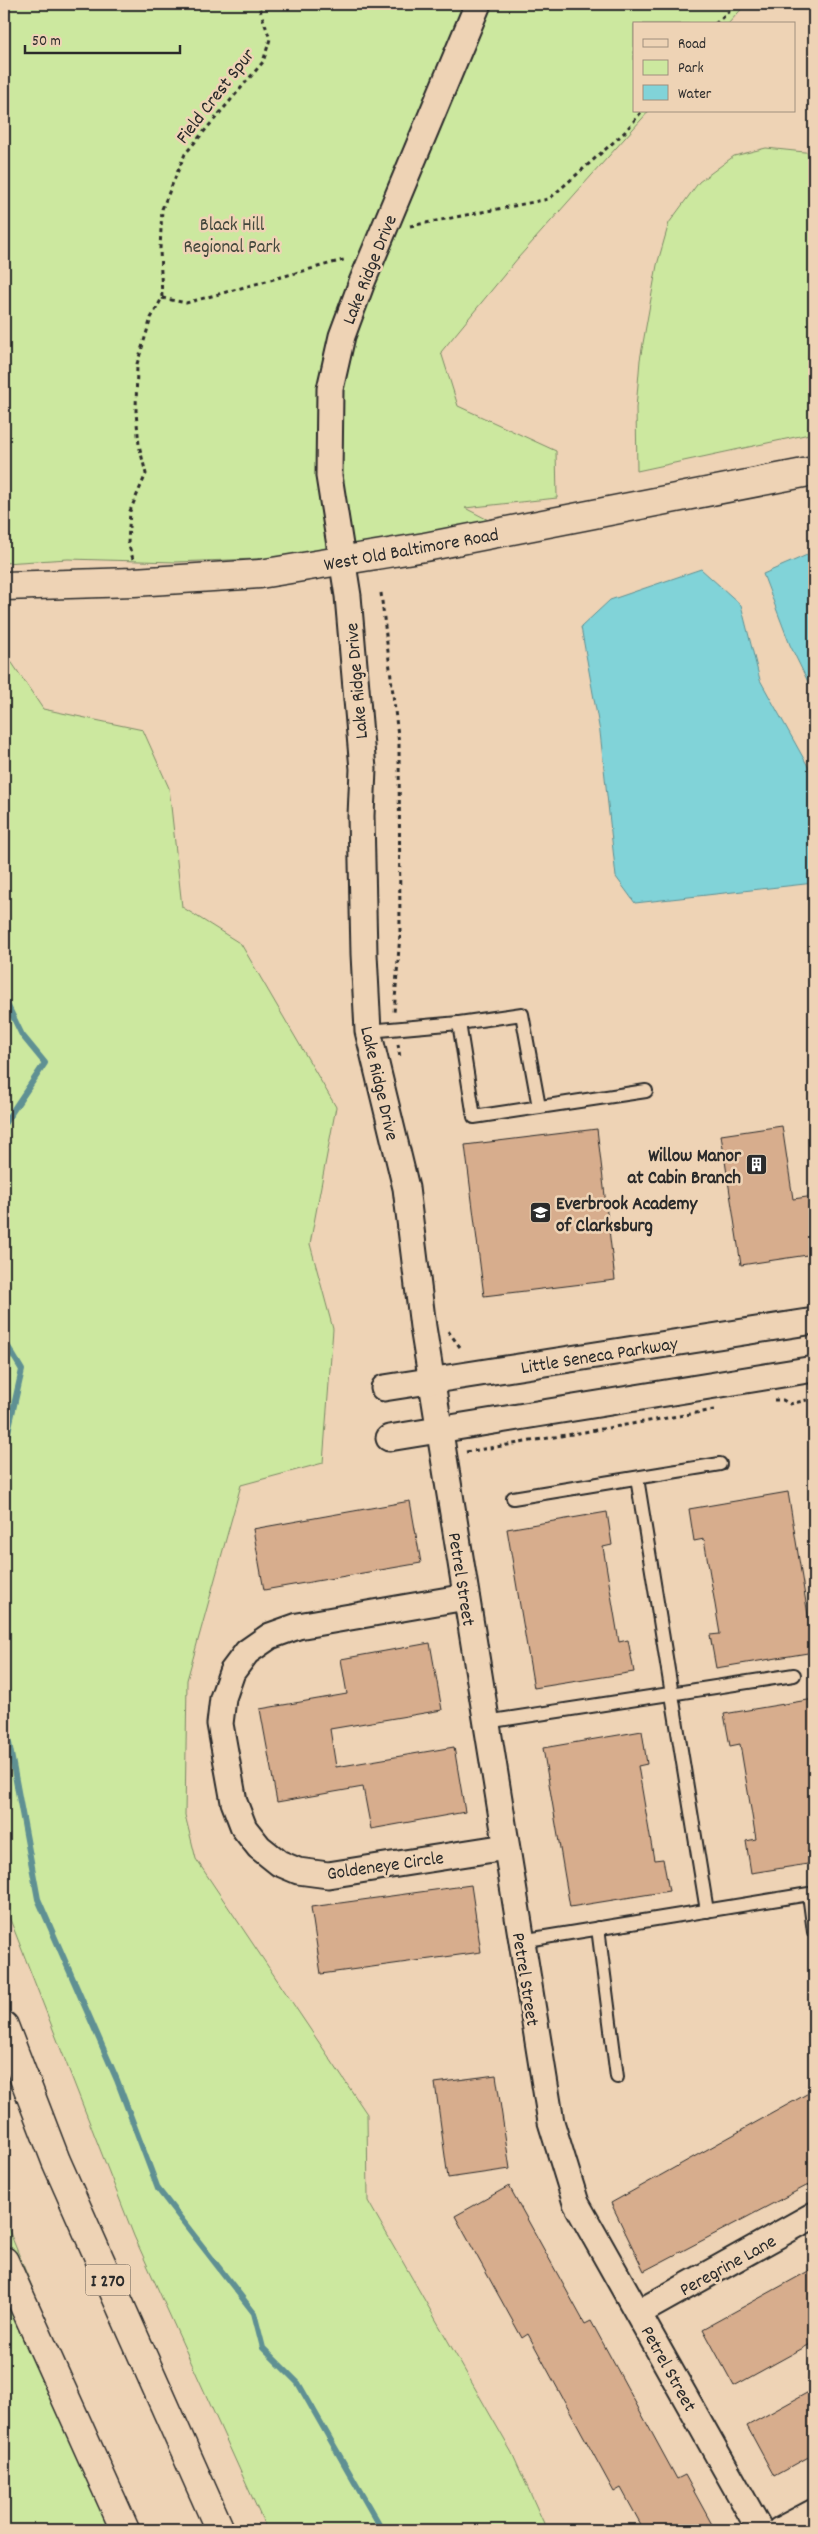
<svg xmlns="http://www.w3.org/2000/svg" width="818" height="2534" font-family="Dekko,sans-serif">
<rect width="100%" height="100%" fill="#eed3b5"/>
<filter id="ink" filterUnits="userSpaceOnUse"><feTurbulence type="fractalNoise" baseFrequency=".02" numOctaves="2"/><feDisplacementMap in="SourceGraphic" scale="10" xChannelSelector="R" yChannelSelector="G"/><feConvolveMatrix kernelMatrix="1 2 1 2 8 2 1 2 1" color-interpolation-filters="sRGB"/></filter>
<g filter="url(#ink)">
<g fill="#cce89f" stroke="#7c8a65">
<path d="M4,4H746L728,24H634V111H649L518,258L441,352L458,406L556,451L557,498L465,508L500,526L282,558L175,562L68,559L4,563Z"/>
<path d="M766,148L814,153V433L637,471L636,408L640,360L657,265L669,223L699,182L734,156Z"/>
<path d="M4,651L43,709L143,730L169,788L182,907L241,944L336,1107L310,1244L333,1329L323,1463L241,1485L187,1680L185,1815L196,1859L367,2114L368,2201L512,2453L547,2530H267L134,2236L4,1904Z"/>
<path d="M4,2218L131,2530H4Z"/>
</g>
<g fill="#81d3d8" stroke="#5f9093">
<path d="M814,552V694L790,645L763,574Z"/>
<path d="M701,569L741,605L760,680L814,777V883L635,903L616,877L600,732L581,627L610,600Z"/>
</g>
<g fill="none" stroke-linecap="round" stroke-linejoin="round">
<g stroke="#5f9093" stroke-width="6">
<path d="M4,998L22,1035L45,1063L4,1124"/>
<path d="M4,1340L22,1370L4,1449"/>
<path d="M4,1716L38,1899L117,2080L158,2189L254,2313L263,2348L298,2383L382,2530"/>
</g>
</g>
<g fill="#d7ad8d" stroke="#2b2b2b">
<path d="M782,1126L793,1199L814,1196V1254L741,1265L721,1135Z"/>
<path d="M597,1129L615,1280L484,1296L465,1145Z"/>
<path d="M788,1492L814,1652L716,1668L710,1635L720,1634L704,1539L694,1541L689,1509Z"/>
<path d="M410,1501L421,1563L264,1590L253,1529Z"/>
<path d="M607,1512L612,1545L603,1547L619,1642L628,1640L634,1672L534,1688L507,1529Z"/>
<path d="M430,1643L442,1710L330,1729L336,1767L454,1747L465,1812L371,1829L363,1787L277,1802L260,1709L347,1694L341,1659Z"/>
<path d="M814,1699V1863L751,1873L746,1841L756,1839L740,1744L730,1746L724,1714Z"/>
<path d="M642,1731L647,1764L638,1766L654,1860L663,1859L669,1891L570,1907L543,1748Z"/>
<path d="M471,1885L481,1952L321,1974L311,1907Z"/>
<path d="M496,2075L510,2169L448,2178L435,2083Z"/>
<path d="M814,2090V2182L644,2271L611,2203Z"/>
<path d="M509,2186L585,2324L591,2321L677,2479L685,2475L715,2530H644L621,2488L614,2492L528,2334L522,2338L455,2216Z"/>
<path d="M814,2268V2342L734,2386L703,2329Z"/>
<path d="M814,2389V2454L774,2476L747,2426Z"/>
</g>
<g fill="none" stroke-linecap="round" stroke-linejoin="round">
<defs>
<g id="lane">
<path d="M459,1023L522,1014L539,1107"/>
<path d="M368,1031L459,1023L474,1117L646,1091"/>
<path d="M637,1478L707,1911"/>
<path d="M513,1498L720,1464"/>
<path d="M486,1722L794,1675"/>
<path d="M598,1928L617,2077"/>
<path d="M521,1941L809,1894L814,1932"/>
</g>
<g id="street">
<path d="M478,4L362,282L342,336L330,389L329,476L348,596L363,769L361,816L364,954L368,1031L406,1188L423,1327L551,2122L576,2203L760,2530"/>
<path d="M384,1388L814,1321"/>
<path d="M389,1438L814,1369"/>
<path d="M466,1597L298,1626L270,1636L247,1652L232,1672L223,1698L220,1724L234,1802L244,1828L259,1847L279,1863L298,1871L328,1875L506,1847"/>
<path d="M640,2312L814,2215"/>
<path d="M780,2530L814,2512"/>
</g>
<path id="secondary" d="M4,586L134,582L260,574L425,547L814,471"/>
<g id="highway">
<path d="M4,2026L56,2161L220,2530"/>
<path d="M4,2261L125,2530"/>
</g>
</defs>
<use href="#lane" stroke="#2b2b2b" stroke-width="16"/>
<use href="#street" stroke="#2b2b2b" stroke-width="29"/>
<use href="#secondary" stroke="#2b2b2b" stroke-width="31"/>
<use href="#highway" stroke="#2b2b2b" stroke-width="31"/>
<g stroke="#2b2b2b" stroke-width="3" stroke-dasharray="4 4" stroke-linecap="butt">
<path d="M715,24L737,4"/>
<path d="M410,226L549,199L625,132L642,111"/>
<path d="M162,298L186,303L347,259"/>
<path d="M133,559L128,543L130,511L146,474L139,445L136,412L137,364L151,318L162,298L160,249L162,209L185,154L263,62L270,39L258,4"/>
<path d="M381,593L399,744L400,934L394,1013"/>
<path d="M398,1044L400,1058"/>
<path d="M448,1331L460,1347"/>
<path d="M774,1400H783L790,1404L807,1400"/>
<path d="M466,1452L714,1410"/>
</g>
<use href="#lane" stroke="#eed3b5" stroke-width="12"/>
<use href="#street" stroke="#eed3b5" stroke-width="25"/>
<use href="#secondary" stroke="#eed3b5" stroke-width="28"/>
<use href="#highway" stroke="#eed3b5" stroke-width="28"/>
</g>
</g>
<defs>
<symbol id="building-square" viewBox="-11 -11 22 22"><rect x="-9" y="-9" width="18" height="18" rx="4" fill="#2b2b2b" stroke="#eed3b5"/><path d="M-4-6H4V6H1V3H-1V6H-4ZM-2.5-4.3h1.7v1.8h-1.7ZM.8-4.3h1.7v1.8H.8ZM-2.5-1h1.7V.8h-1.7ZM.8-1h1.7V.8H.8Z" fill="#fff"/></symbol>
<symbol id="school-square" viewBox="-11 -11 22 22"><rect x="-9" y="-9" width="18" height="18" rx="4" fill="#2b2b2b" stroke="#eed3b5"/><path d="M0-5L7-2L0 1L-7-2ZM-4 1L0 2.5L4 1V4Q0 6-4 4Z" fill="#fff"/></symbol>
</defs>
<g fill-rule="evenodd">
<use href="#building-square" x="744" y="1152" width="25" height="25"/>
<use href="#school-square" x="528" y="1200" width="25" height="25"/>
</g>
<g text-anchor="middle" stroke-width="5" stroke-linejoin="round" paint-order="stroke">
<rect fill="#eed3b5" stroke="#665d54" stroke-width="1" x="85.5" y="2264.5" width="45" height="31" rx="4"/>
<g font-size="18" font-weight="bold" fill="#2b2b2b">
<text x="108" y="2286">I 270</text>
</g>
<g font-size="19" fill="#2b2b2b" stroke="#eed3b5">
<text transform="translate(214 95) rotate(-52)" y="7">Field Crest Spur</text>
<text transform="translate(368 269) rotate(-68)" y="7">Lake Ridge Drive</text>
<text transform="translate(411 548) rotate(-10)" y="7">West Old Baltimore Road</text>
<text transform="translate(355 681) rotate(-95)" y="7">Lake Ridge Drive</text>
<text transform="translate(381 1083) rotate(77)" y="7">Lake Ridge Drive</text>
<text transform="translate(599 1354) rotate(-9)" y="7">Little Seneca Parkway</text>
<text transform="translate(463 1579) rotate(81)" y="7">Petrel Street</text>
<text transform="translate(385 1864) rotate(-8)" y="7">Goldeneye Circle</text>
<text transform="translate(527 1979) rotate(81)" y="7">Petrel Street</text>
<text transform="translate(727 2264) rotate(-29)" y="7">Peregrine Lane</text>
<text transform="translate(670 2368) rotate(61)" y="7">Petrel Street</text>
</g>
<g font-size="19" fill="#43473c" stroke="#eed3b5">
<text x="232" y="230">Black Hill<tspan x="232" dy="22">Regional Park</tspan></text>
</g>
<g font-size="19" font-weight="bold" fill="#2b2b2b" stroke="#eed3b5" text-anchor="end">
<text x="741" y="1161">Willow Manor<tspan x="741" dy="22">at Cabin Branch</tspan></text>
<text x="556" y="1209" text-anchor="start">Everbrook Academy<tspan x="556" dy="22">of Clarksburg</tspan></text>
</g>
</g>
<rect width="818" height="2534" fill="none" stroke="#eed3b5" stroke-width="20"/>
<rect x="10" y="10" width="798" height="2514" fill="none" stroke="#2b2b2b" stroke-width="2" filter="url(#ink)"/>
<rect x="633" y="22" width="162" height="90" fill="#eed3b5" stroke="#a0907e"/>
<rect x="643" y="39" width="25" height="8" fill="#eed3b5" stroke="#a0907e"/>
<text x="678" y="48" font-size="15" fill="#2b2b2b">Road</text>
<rect x="643" y="60" width="25" height="15" fill="#cce89f" stroke="#a0907e"/>
<text x="678" y="72" font-size="15" fill="#2b2b2b">Park</text>
<rect x="643" y="85" width="25" height="15" fill="#81d3d8" stroke="#a0907e"/>
<text x="678" y="98" font-size="15" fill="#2b2b2b">Water</text>
<path d="M25 45v8h155v-8" fill="none" stroke="#2b2b2b" stroke-width="2.5"/>
<text x="32" y="45" font-size="15" fill="#2b2b2b" stroke="#eed3b5" stroke-width="4" paint-order="stroke">50 m</text>
</svg>
